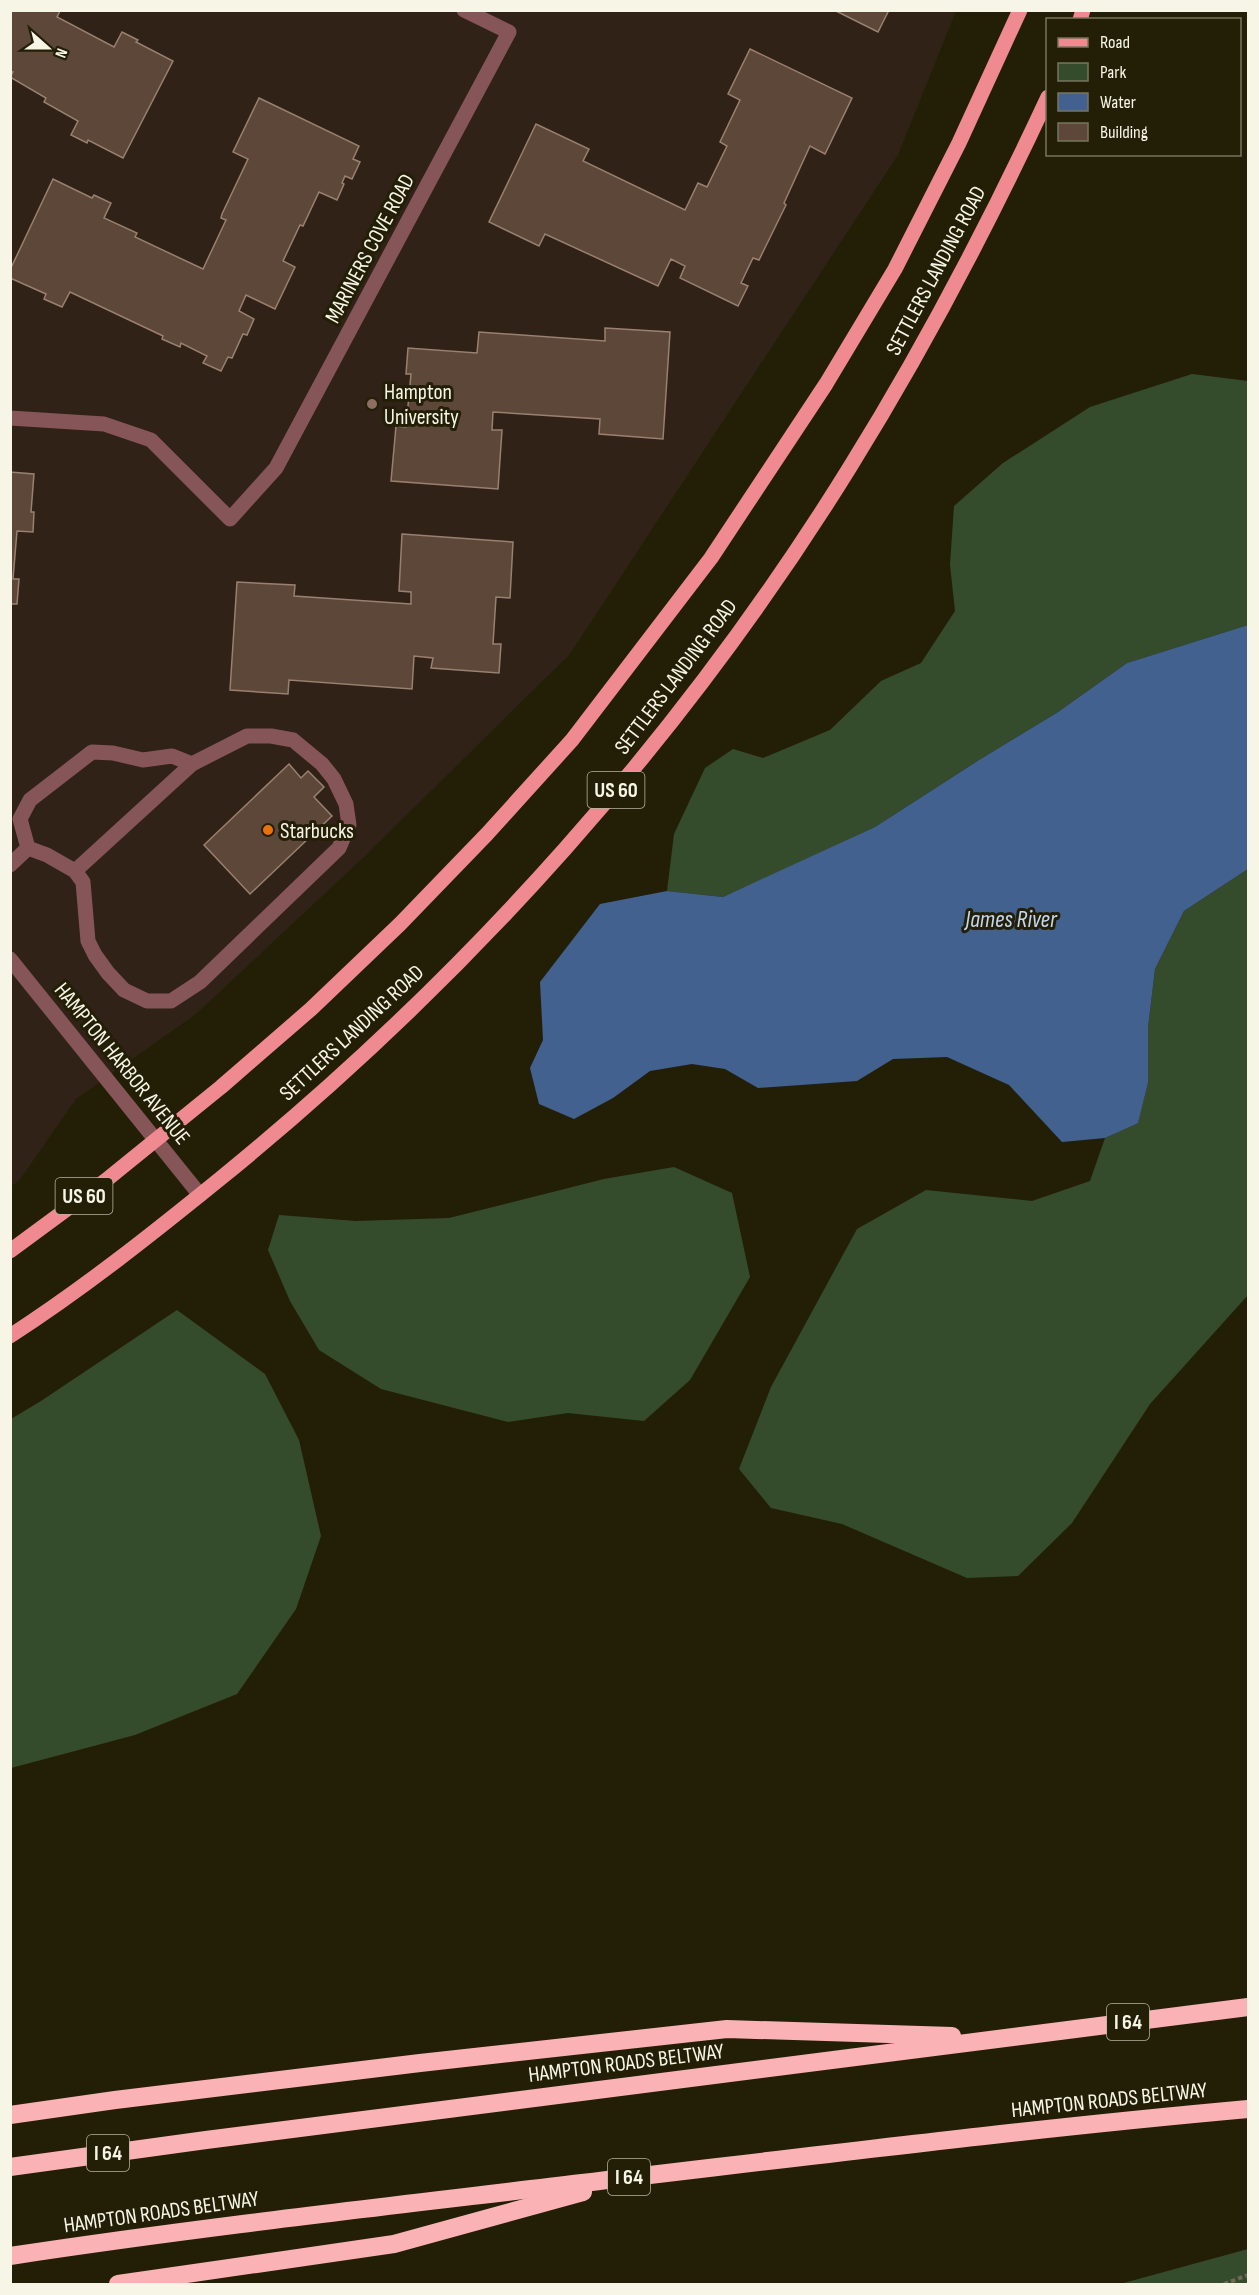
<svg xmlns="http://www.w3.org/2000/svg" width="1259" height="2295" font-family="'Sofia Sans Condensed',sans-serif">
<rect width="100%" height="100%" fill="#231f07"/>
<path fill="#302216" d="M11,11H956L898,155L570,654L365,856L196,1014L76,1099L19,1181L11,1186Z"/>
<g fill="#354c2c">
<path d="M1192,374L1248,381V625L1127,663L1058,712L979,760L875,827L783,870L723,897L667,891L674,834L705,768L733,749L763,758L830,730L881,681L921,663L955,611L950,565L954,506L1003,463L1090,407Z"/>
<path d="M1248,869V1295L1150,1404L1072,1523L1018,1576L967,1578L842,1524L771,1508L739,1469L771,1387L857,1229L926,1190L1032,1201L1090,1181L1105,1138L1138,1122L1148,1083V1028L1155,969L1184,911Z"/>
<path d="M674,1167L732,1193L750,1277L690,1380L644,1421L568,1413L508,1422L381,1389L319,1350L290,1301L268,1250L279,1215L356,1221L449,1218L604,1179Z"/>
<path d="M177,1310L265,1374L299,1440L321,1536L296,1609L237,1694L135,1735L11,1768V1419L41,1401Z"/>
<path d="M1248,2249V2284H1120Z"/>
</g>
<path fill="#42618f" d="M1248,625V869L1184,911L1155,969L1148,1028V1083L1138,1123L1105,1138L1062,1142L1009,1085L947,1057L893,1059L857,1081L758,1088L725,1069L692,1064L650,1071L613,1098L574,1119L539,1104L530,1068L543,1040L540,982L600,904L667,891L723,897L875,827L979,760L1058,712L1127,663Z"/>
<g fill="#5d4738" stroke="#998070" stroke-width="1.5">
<path d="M10,10H58L60,11L57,17L114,47L122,32L138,40L136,42L173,61L123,158L88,140L87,143L71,135L78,121L44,102L46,98L10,77L13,72L10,71Z"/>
<path d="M834,10H889L878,32Z"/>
<path d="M750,49L852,98L825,154L810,146L784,203L786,205L759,260L753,258L741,283L748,286L738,306L680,278L685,266L671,259L658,286L545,234L539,246L489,222L536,124L589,149L583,161L685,210L698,183L707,187L727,146L720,142L740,100L728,94Z"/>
<path d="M259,98L359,146L353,159L360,162L352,179L345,176L342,183L344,184L337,200L319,192L303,226L300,225L283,261L295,267L275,309L246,295L239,311L254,319L247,335L243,334L232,358L228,357L221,371L203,363L207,356L181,343L180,347L162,339L163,336L70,292L62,307L44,299L46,294L10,278V270L53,179L92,198L94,195L111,203L104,218L137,233L135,237L203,269L226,220L221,218L222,214L248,159L233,152Z"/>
<path d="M605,328L670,332L663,439L599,434L600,419L493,412L492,430H502L498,489L391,481L396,426L406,427L411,374H406L408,348L477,353L479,332L605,341Z"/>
<path d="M10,472L34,474L31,512H34L33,532L17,531L13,579H19L17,604H10Z"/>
<path d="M402,534L513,542L510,598L496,597L493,644H501L499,673L431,668L433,658L414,656L412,689L289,680L288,694L230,690L237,582L295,585L294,596L411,604V592L399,591Z"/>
<path d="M289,764L301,778L308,771L324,787L314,797L332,816L250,894L204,845Z"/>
</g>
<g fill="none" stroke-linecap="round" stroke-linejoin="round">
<path stroke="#6e6a55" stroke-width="4" stroke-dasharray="4.5 3" stroke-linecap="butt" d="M1224,2284L1248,2275"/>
<g stroke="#865557" stroke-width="15">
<path d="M28,848L20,819L30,800L92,752L113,753L143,760L172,756L192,764"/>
<path d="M10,865L28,848L47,855L75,871L83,882L88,941L95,955L108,973L124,990L147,1001H171L200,982L339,848L349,825L346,804L334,779L322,764L293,740L271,736H247L192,764L75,871"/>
</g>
<g stroke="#865557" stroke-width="15">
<path d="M10,418L104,424L151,440L230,519L276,468L509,32L464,10"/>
<path d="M10,959L200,1195"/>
</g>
<g stroke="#ef8b90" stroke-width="15">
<path d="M1080,20L1083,10"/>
<path d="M10,1251L105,1181L221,1087L311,1009L400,924L487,834L572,740L711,558L826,384L895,269L959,143L1020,10"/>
<path d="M10,1336C84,1288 152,1234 221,1178C467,978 683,737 850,467C924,348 989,224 1048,97"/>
</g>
<g stroke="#fbb2b5" stroke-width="18">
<path d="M10,2115L115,2100L420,2063L727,2029L952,2036"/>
<path d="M10,2167L206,2140L1248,2007"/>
<path d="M10,2256C201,2227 391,2206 582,2183C804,2157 1026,2129 1248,2109"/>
<path d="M118,2284L394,2244L583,2192"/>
</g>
</g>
<circle fill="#8d6e63" stroke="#231f07" stroke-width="2" cx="372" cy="404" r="6"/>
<circle fill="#e8710a" stroke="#231f07" stroke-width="2" cx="268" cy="830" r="6"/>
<g text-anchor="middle" stroke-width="6" stroke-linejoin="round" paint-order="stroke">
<g fill="#231f07" stroke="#b7b5a3" stroke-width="1.5">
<rect x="587.5" y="772" width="57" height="36" rx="4.5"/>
<rect x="55.5" y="1178" width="57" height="36" rx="4.5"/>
<rect x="1107" y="2004" width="42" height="36" rx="4.5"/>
<rect x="87" y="2135" width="42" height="36" rx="4.5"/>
<rect x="608" y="2159" width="42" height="36" rx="4.5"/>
</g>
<g font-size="21" font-weight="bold" fill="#f7f5e6">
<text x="616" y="797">US 60</text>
<text x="84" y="1203">US 60</text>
<text x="1128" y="2029">I 64</text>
<text x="108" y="2160">I 64</text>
<text x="629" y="2184">I 64</text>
</g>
<g font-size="22" fill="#f7f5e6" stroke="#231f07">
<text transform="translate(369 248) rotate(-62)" y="8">MARINERS COVE ROAD</text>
<text transform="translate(935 270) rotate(-62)" y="8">SETTLERS LANDING ROAD</text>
<text transform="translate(675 676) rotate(-53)" y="8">SETTLERS LANDING ROAD</text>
<text transform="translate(351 1032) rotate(-43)" y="8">SETTLERS LANDING ROAD</text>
<text transform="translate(123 1063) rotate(51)" y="8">HAMPTON HARBOR AVENUE</text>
<text transform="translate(626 2062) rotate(-7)" y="8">HAMPTON ROADS BELTWAY</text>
<text transform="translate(1109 2099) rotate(-6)" y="8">HAMPTON ROADS BELTWAY</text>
<text transform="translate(161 2211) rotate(-8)" y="8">HAMPTON ROADS BELTWAY</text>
</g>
<g font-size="22" fill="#f7f5e6" stroke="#231f07" text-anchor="start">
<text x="384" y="399">Hampton<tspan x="384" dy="25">University</tspan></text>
<text x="280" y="838">Starbucks</text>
</g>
<g font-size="24" font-style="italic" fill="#c4d7f4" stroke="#231f07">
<text x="1011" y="927">James River</text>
</g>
</g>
<rect width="1259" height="2295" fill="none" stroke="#f7f5e6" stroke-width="24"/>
<rect x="1046" y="18" width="195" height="138" fill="#231f07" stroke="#787560" stroke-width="1.5"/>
<rect x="1058" y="38" width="30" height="9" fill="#ef8b90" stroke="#787560" stroke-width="1.5"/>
<text x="1100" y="48" font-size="18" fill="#f7f5e6">Road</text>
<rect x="1058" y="63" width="30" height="18" fill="#354c2c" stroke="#787560" stroke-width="1.5"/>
<text x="1100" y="78" font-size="18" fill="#f7f5e6">Park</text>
<rect x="1058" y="93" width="30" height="18" fill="#42618f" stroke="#787560" stroke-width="1.5"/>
<text x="1100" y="108" font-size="18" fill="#f7f5e6">Water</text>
<rect x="1058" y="123" width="30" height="18" fill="#5d4738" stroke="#787560" stroke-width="1.5"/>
<text x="1100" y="138" font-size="18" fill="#f7f5e6">Building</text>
<g transform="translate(48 48) rotate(111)" stroke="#231f07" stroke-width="4.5" paint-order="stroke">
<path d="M0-4.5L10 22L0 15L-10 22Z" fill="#f7f5e6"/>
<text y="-9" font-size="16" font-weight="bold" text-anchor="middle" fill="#f7f5e6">N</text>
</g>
</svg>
